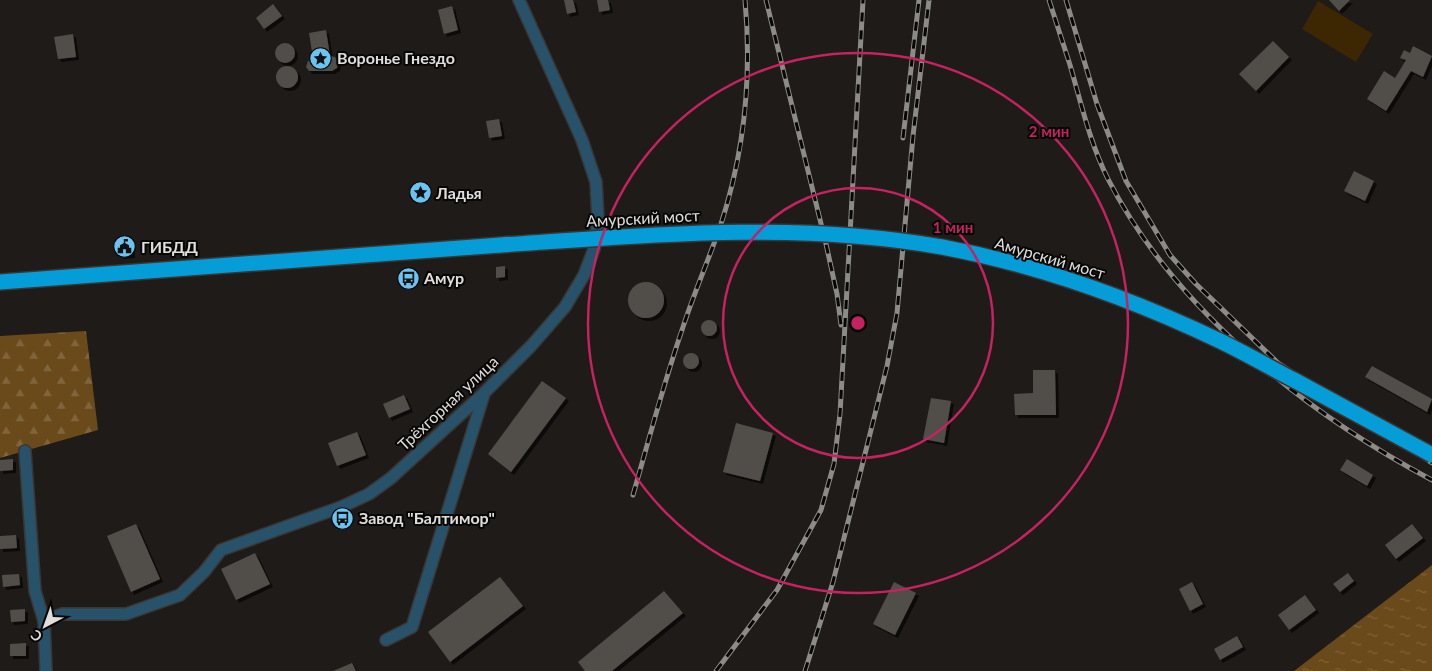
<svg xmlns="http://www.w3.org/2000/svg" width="1432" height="671" font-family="Lato,sans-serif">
<defs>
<pattern id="forest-firs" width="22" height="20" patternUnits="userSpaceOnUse" patternTransform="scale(1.25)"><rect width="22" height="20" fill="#6a4a1b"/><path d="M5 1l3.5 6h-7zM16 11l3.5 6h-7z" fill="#7f643c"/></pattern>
<pattern id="water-ripples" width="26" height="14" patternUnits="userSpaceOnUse" patternTransform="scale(1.25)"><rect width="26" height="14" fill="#6a491a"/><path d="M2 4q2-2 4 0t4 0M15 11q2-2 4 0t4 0" fill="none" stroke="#7f633b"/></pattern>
<filter id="shadow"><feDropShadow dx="3" dy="3" stdDeviation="0" flood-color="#0009"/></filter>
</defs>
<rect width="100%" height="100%" fill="#1e1b18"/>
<path fill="url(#forest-firs)" d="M86,331L98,430L0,458V336Z"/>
<path fill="#3d2602" d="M1318,1L1373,34L1356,62L1302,29Z"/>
<path fill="url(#water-ripples)" d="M1432,565V671H1294Z"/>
<g fill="#514e4a" filter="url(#shadow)">
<path d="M564,0H573L576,12L567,14Z"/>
<path d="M597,0H608L610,10L599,12Z"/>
<path d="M1329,0H1350L1339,11Z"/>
<path d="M273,4L282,16L264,29L256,18Z"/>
<path d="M452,6L458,30L444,34L438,10Z"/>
<path d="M326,30L330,56L335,57L338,62L337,68L332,71H309L306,67L308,61L313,58L309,33Z"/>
<path d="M73,34L76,57L58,59L54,37Z"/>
<path d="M1273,41L1289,57L1256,91L1239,74Z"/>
<circle cx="285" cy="53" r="10"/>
<path d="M1413,46L1432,56L1423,77L1411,71L1386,111L1367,99L1384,71L1395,78L1406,60L1400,58L1404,50L1410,53Z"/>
<circle cx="287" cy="77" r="11"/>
<path d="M499,119L502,136L489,138L486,121Z"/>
<path d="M1354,171L1374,181L1365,201L1344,191Z"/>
<path d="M131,238L132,255L120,256L119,239Z"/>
<path d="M505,266V277L496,278V267Z"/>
<circle cx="646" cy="300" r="18"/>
<circle cx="709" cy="328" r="8"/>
<circle cx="691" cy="361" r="8"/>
<path d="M1372,366L1432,399L1427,412L1365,377Z"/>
<path d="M1033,370H1055L1056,415H1015L1014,394L1033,393Z"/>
<path d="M542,381L566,398L511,472L488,454Z"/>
<path d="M404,395L410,409L389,418L383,404Z"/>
<path d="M931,398L951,401L944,443L923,439Z"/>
<path d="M736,423L773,433L760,481L723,472Z"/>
<path d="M357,432L366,455L337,466L328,443Z"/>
<path d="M13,459V470L0,471V460Z"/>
<path d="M1347,459L1373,475L1367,486L1340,470Z"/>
<path d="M136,524L160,579L131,592L107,536Z"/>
<path d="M1412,524L1423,538L1396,559L1385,545Z"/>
<path d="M16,535L17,548L0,549V536Z"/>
<path d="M255,553L270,584L236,600L221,569Z"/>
<path d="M1348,573L1354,581L1340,592L1333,584Z"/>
<path d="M19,574L20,585L3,587L2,575Z"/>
<path d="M500,577L523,606L450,662L428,632Z"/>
<path d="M894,582L916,593L895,635L873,624Z"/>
<path d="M1192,582L1203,604L1190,611L1179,589Z"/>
<path d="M664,591L683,613L612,671H585L578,662Z"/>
<path d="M1305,595L1316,610L1289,630L1278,615Z"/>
<path d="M25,609V621L11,622L10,610Z"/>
<path d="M1237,636L1243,647L1220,660L1214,649Z"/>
<path d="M26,643V656H10V644Z"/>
<path d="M352,663L356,671H333Z"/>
</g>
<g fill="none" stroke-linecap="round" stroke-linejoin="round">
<defs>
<g id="minor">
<path d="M25,451L35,591L44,621L46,671"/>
<path d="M44,621L62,614H126L180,595L204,572L221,550L341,507L369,494L391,478L484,393L531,346L565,307L584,275L594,249L598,219L596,182L582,140L519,0"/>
<path d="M386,640L412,627L484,394"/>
</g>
<path id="highway" d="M0,282L501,245"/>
</defs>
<use href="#minor" stroke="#393633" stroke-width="14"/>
<use href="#highway" stroke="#393633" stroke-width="18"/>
<use href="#minor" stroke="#275269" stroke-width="11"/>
<use href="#highway" stroke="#059dd7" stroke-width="15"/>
<defs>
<g id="rail">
<path d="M766,0L826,244L837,294L841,325"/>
<path d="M1049,0C1056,22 1063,43 1070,65C1081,103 1090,143 1108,179C1175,310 1305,412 1432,480"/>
<path d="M1066,0L1097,104L1126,181L1170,255L1196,284L1278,363L1432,463"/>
<path d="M903,138L919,0"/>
<path d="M633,495C649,439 664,382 683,327C694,293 709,259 721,224C745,150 752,77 745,0"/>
<path d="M716,671L777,590L821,510L834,464L840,414L863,0"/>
<path d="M805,671L833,582L887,366L897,313L913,136L929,0"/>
</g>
</defs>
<use href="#rail" stroke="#8d8b88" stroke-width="5"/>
<use href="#rail" stroke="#070605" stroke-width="3" stroke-dasharray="9" stroke-linecap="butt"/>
<defs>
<path id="highway-bridge" d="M501,245C647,235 797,221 942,247C1038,265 1132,299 1220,341C1245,353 1269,367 1294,380C1340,405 1386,430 1432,455"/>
</defs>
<use href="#highway-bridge" stroke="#393633" stroke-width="18" stroke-linecap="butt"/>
<use href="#highway-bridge" stroke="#059dd7" stroke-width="15"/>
</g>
<g fill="none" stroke="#c42261" stroke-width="2.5">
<circle cx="858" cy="323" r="135"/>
<circle cx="858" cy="323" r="270"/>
</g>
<defs>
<symbol id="sight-disc" viewBox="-11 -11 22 22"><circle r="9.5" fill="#6bc3f2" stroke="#070605"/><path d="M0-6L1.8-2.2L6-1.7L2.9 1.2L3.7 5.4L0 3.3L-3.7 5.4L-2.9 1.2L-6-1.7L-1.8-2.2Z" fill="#111"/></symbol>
<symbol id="civic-disc" viewBox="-11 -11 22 22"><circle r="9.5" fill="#6bc3f2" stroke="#070605"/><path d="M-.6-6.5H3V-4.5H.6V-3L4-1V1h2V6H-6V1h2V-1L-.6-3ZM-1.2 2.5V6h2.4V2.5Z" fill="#111"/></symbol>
<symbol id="bus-disc" viewBox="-11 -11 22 22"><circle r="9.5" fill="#6bc3f2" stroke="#070605"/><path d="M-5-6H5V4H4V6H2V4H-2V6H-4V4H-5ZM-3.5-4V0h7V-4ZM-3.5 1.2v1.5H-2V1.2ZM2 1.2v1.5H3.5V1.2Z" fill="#111"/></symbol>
</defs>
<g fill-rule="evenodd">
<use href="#sight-disc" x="308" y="46" width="25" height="25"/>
<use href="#sight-disc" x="408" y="180" width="25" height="25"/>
<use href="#civic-disc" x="112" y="234" width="25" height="25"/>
<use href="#bus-disc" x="396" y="266" width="25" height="25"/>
<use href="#bus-disc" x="330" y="506" width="25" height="25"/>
</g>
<g text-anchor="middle" stroke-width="4" stroke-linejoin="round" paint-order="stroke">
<g font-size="16" font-weight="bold" fill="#e0dedc" stroke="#070605" text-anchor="start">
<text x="337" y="64">Воронье Гнездо</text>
<text x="436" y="199">Ладья</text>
<text x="141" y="253">ГИБДД</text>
<text x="424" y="284">Амур</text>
<text x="359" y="524">Завод "Балтимор"</text>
</g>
<g font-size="16" fill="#e0dedc" stroke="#070605">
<text transform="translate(643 218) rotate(-3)" y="6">Амурский мост</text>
<text transform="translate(1050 258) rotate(16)" y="6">Амурский мост</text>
<text transform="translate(448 403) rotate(-43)" y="6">Трёхгорная улица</text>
</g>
</g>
<circle cx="858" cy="323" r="8" fill="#c42261" stroke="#070605" stroke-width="2.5"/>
<g font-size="15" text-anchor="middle" font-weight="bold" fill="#c42261" stroke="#070605" stroke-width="4" stroke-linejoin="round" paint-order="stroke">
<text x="1049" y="137">2 мин</text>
<text x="953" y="233">1 мин</text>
</g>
<g transform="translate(45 626) rotate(221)" stroke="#070605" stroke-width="4" paint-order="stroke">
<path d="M0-4L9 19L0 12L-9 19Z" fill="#e0dedc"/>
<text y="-8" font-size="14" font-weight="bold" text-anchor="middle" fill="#e0dedc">С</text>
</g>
</svg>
